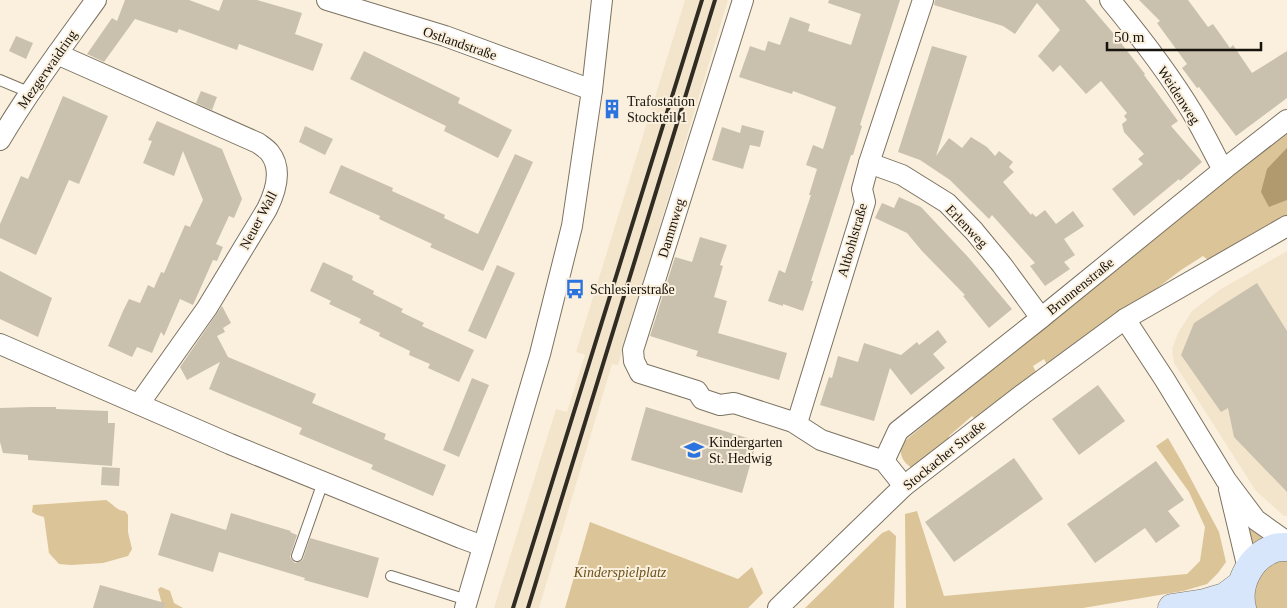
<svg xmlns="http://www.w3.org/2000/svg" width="1287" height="608" font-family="Georgia,serif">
<rect width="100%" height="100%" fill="#fbf0dd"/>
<g fill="#f2e5cb">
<path d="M685,0H728L618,365L612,364L539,608H494L556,409L567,412L585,355L576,352Z"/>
<path d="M1287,251V516H1284L1256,491L1174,363L1172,349L1178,333L1192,311L1221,289Z"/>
</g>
<g fill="#dbc497">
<path d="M1287,130V216L1208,260L1203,256L1181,270L1050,370L1044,359L1033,366L1039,378L980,424L972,416L949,436L951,447L912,468C902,461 901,457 900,445L1193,202Z"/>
<path d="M1168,438L1183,464L1219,532L1226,562L1218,573L1207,584L1183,591L1083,608H906L905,514L917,511L944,596L1187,574L1200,561L1205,527L1189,492L1156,446Z"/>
<path d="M106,500C113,504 117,511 125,511L128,515V532L132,549L128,556L103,563L71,565L59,564L49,553L44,517L37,515L32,512L33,505Z"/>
<path d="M1242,510L1265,540L1253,547L1239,512Z"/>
<path d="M590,522L738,579L752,567L763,593L748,608H565Z"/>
<path d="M889,530L896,536L894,608H805L882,533Z"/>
<path d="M1287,558V608H1253L1252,599L1256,578L1271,563Z"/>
<path d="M161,587L170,591L174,603L183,608H163L158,589Z"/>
</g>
<path fill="#b19a6d" d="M1287,148V200L1269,207L1261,192L1267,169Z"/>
<g fill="#cac0ae">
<path d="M125,0H189L219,11L223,0H257L302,13L295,34L323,44L313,71L239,44L237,50L179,29L177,33L135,19L104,62L87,54L112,18L117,21Z"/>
<path d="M829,0H900L860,125L862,126L853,155H851L811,281H813L803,311L783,304V306L768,301L779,270L785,273L811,195H809L817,169L806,165L813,145L823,149L836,107L793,91L792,94L739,77L750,46L765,51L768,41L780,45L790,17L810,24L808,31L851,45L861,14L828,3Z"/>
<path d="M935,0H1085L1114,34L1145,74L1144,75L1178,121L1171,126L1202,162L1180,181L1179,179L1134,216L1112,189L1143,164L1138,159L1144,154L1124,132L1122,124L1127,120L1124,116L1127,113L1101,81L1086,94L1060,65L1053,72L1038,56L1060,30L1037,3L1015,34L1003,26L934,5Z"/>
<path d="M1139,0H1188L1208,27L1213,24L1230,48L1233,45L1252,73L1287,51V98L1236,136L1199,87L1197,88L1182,68L1187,64L1157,23L1160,21Z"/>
<path d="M16,36L33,43L26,59L9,51Z"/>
<path d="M932,46L967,56L936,156L949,138L962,148L971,137L987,147L995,156L999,151L1013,162L1009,167L1014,172L1003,182L1031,215L1032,213L1036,217L1045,210L1056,224L1073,211L1084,226L1064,239L1075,255L1064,262L1070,269L1045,286L1030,266L1035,263L992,215L989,219L950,180L920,160L898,152Z"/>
<path d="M364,51L460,98L458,103L512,130L498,158L444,131L446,126L350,79Z"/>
<path d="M201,91L217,97L212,110L196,103Z"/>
<path d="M63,96L108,116L79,184L69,180L36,255L0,238V224L21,176L28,179Z"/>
<path d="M157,121L222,149L242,199L234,218L229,216L216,244L223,247L217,261L213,260L193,305L180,299L164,336L161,332L152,353L137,347L132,357L108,346L123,311L129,299L140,303L148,285L154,288L161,272L164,273L185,225L190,227L203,200L183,151L174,176L143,163L152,141L148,140Z"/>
<path d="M742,125L764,131L760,147L750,145L743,169L712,160L722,127L740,133Z"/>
<path d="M305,126L333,139L325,155L299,142Z"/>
<path d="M515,154L533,162L483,271L430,247L432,244L379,219L380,216L329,193L341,165L393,188L392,191L445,215L444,218L478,234Z"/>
<path d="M899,197L921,207L968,257L1012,309L989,328L963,296L965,295L922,251L907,233L875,218L882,203L894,208Z"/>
<path d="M700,237L727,245L720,265L723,266L714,297L727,301L718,333L787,353L779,380L696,356L698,351L650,336L675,257L692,262Z"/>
<path d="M323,262L353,276L352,280L374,291L373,294L403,309L401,312L424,323L422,326L474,350L459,382L428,368L430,364L409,355L410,351L379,336L380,333L359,323L361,319L329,304L331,301L310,291Z"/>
<path d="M497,265L515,273L486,339L468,331Z"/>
<path d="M0,271L52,298L38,337L0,319Z"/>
<path d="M1257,283L1287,331V492L1234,437L1228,408L1221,412L1181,355L1194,323Z"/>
<path d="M222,306L231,323L223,328L225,332L217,336L228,357L316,394L312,403L386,434L384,439L446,465L433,496L371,469L373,465L299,434L302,428L209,389L220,362L187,380L180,367Z"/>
<path d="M938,330L947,342L933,354L945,368L911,395L890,368L874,421L820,405L829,377L832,378L838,356L858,362L864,343L901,355L917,342L919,345Z"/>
<path d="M472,378L489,385L459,457L443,450Z"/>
<path d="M1098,385L1125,421L1079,455L1052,419Z"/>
<path d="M31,407H56V409L108,411V423H115L112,466L28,460V455L3,453L0,442V408Z"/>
<path d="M646,407L757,441L742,493L631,460Z"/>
<path d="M1014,458L1043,499L954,562L925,522Z"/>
<path d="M1156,461L1184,500L1168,511L1180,526L1156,543L1145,528L1095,563L1067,524Z"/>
<path d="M102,467L120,468L119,486L101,485Z"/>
<path d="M171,513L226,530L231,513L291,531L290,532L297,535L290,557L292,560L295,563L301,561L303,559L310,538L379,558L368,598L304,580L305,578L219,552L213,572L158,555Z"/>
<path d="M100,585L165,603L164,608H93Z"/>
</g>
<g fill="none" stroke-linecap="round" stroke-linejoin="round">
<defs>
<g id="service">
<path d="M0,80L31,93"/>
<path d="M297,556L323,482"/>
<path d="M391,576L467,600"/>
</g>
<g id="minor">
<path d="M327,0L445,36L592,90"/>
<path d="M743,0L633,350L634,361L640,373L697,391L702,399L720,405L734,403L793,422L821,440L884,461L904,486"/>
<path d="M1110,0C1139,35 1168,72 1192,112C1203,131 1213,151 1223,170"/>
<path d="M57,54L258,143C262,146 267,149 270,153C283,170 275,193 267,209L207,308L139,404"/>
<path d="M0,140C29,91 63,46 96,0"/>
<path d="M869,163L902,175L947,203L974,231L1002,265L1041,318"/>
<path d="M1125,319L1165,380L1226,480L1256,520L1287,542"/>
<path d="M0,344L230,444L461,538L483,546"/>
<path d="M797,423L865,202L862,189L869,163L923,0"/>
<path d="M884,461L898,431L1036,322L1228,166L1287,120"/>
<path d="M1229,489L1248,569"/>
<path d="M465,608L540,354L572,226L592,90L602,0"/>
<path d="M778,608L904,486L1023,394L1125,319L1287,226"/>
</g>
<g id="secondary">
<path d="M1172,608L1205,603L1225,597L1241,585"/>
<path d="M1242,608C1236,583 1251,556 1275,548C1279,547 1283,547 1287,547"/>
</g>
</defs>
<use href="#service" stroke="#7b7261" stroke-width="12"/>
<use href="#minor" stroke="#7b7261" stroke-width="22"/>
<use href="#secondary" stroke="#7b7261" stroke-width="29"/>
<use href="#service" stroke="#fff" stroke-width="10"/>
<use href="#minor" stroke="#fff" stroke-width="20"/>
<use href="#secondary" stroke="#d8e6fb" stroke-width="28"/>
<g stroke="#302c24" stroke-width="4">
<path d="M513,608L702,0"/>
<path d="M528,608L715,0"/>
</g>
</g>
<defs>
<symbol id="building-bare" viewBox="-9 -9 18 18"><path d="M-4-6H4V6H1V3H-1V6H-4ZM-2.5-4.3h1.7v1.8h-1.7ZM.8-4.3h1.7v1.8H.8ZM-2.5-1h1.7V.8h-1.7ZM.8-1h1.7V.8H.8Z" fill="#2b73df" stroke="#fbf0dd" stroke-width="2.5" paint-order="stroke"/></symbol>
<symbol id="bus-bare" viewBox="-9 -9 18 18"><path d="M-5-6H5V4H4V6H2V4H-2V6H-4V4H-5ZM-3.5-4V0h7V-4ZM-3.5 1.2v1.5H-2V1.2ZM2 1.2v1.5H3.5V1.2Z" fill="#2b73df" stroke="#fbf0dd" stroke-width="2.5" paint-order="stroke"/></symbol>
<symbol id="school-bare" viewBox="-9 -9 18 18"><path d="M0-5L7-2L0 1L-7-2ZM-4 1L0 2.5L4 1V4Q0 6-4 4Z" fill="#2b73df" stroke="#fbf0dd" stroke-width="2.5" paint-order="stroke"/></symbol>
</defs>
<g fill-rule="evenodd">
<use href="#building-bare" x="598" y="95" width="28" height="28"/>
<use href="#bus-bare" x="561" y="275" width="28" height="28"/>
<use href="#school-bare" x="680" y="436" width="28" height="28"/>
</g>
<g text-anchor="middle" stroke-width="4" stroke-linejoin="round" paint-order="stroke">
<g font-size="14" fill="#16120c" stroke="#fbf0dd">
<text transform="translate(460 43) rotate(19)" y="5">Ostlandstraße</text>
<text transform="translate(47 69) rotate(-55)" y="5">Mezgerwaidring</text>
<text transform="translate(1179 95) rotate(57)" y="5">Weidenweg</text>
<text transform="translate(258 220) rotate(-62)" y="5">Neuer Wall</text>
<text transform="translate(967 226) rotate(46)" y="5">Erlenweg</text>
<text transform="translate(671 228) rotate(-73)" y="5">Dammweg</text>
<text transform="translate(852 240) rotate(-74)" y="5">Altbohlstraße</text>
<text transform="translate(1080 286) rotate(-39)" y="5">Brunnenstraße</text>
<text transform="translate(944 455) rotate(-39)" y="5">Stockacher Straße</text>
</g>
<g font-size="14" fill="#16120c" stroke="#fbf0dd" text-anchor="start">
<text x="627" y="106">Trafostation<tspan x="627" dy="16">Stockteil 1</tspan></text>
<text x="590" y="294">Schlesierstraße</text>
<text x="709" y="447">Kindergarten<tspan x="709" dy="16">St. Hedwig</tspan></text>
</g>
<g font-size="14" font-style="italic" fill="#6b521c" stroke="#fbf0dd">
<text x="620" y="577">Kinderspielplatz</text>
</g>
</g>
<path d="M1107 42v8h154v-8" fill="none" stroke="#16120c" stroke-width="2.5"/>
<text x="1114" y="42" font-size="15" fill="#16120c" stroke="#fbf0dd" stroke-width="4" paint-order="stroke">50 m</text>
</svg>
